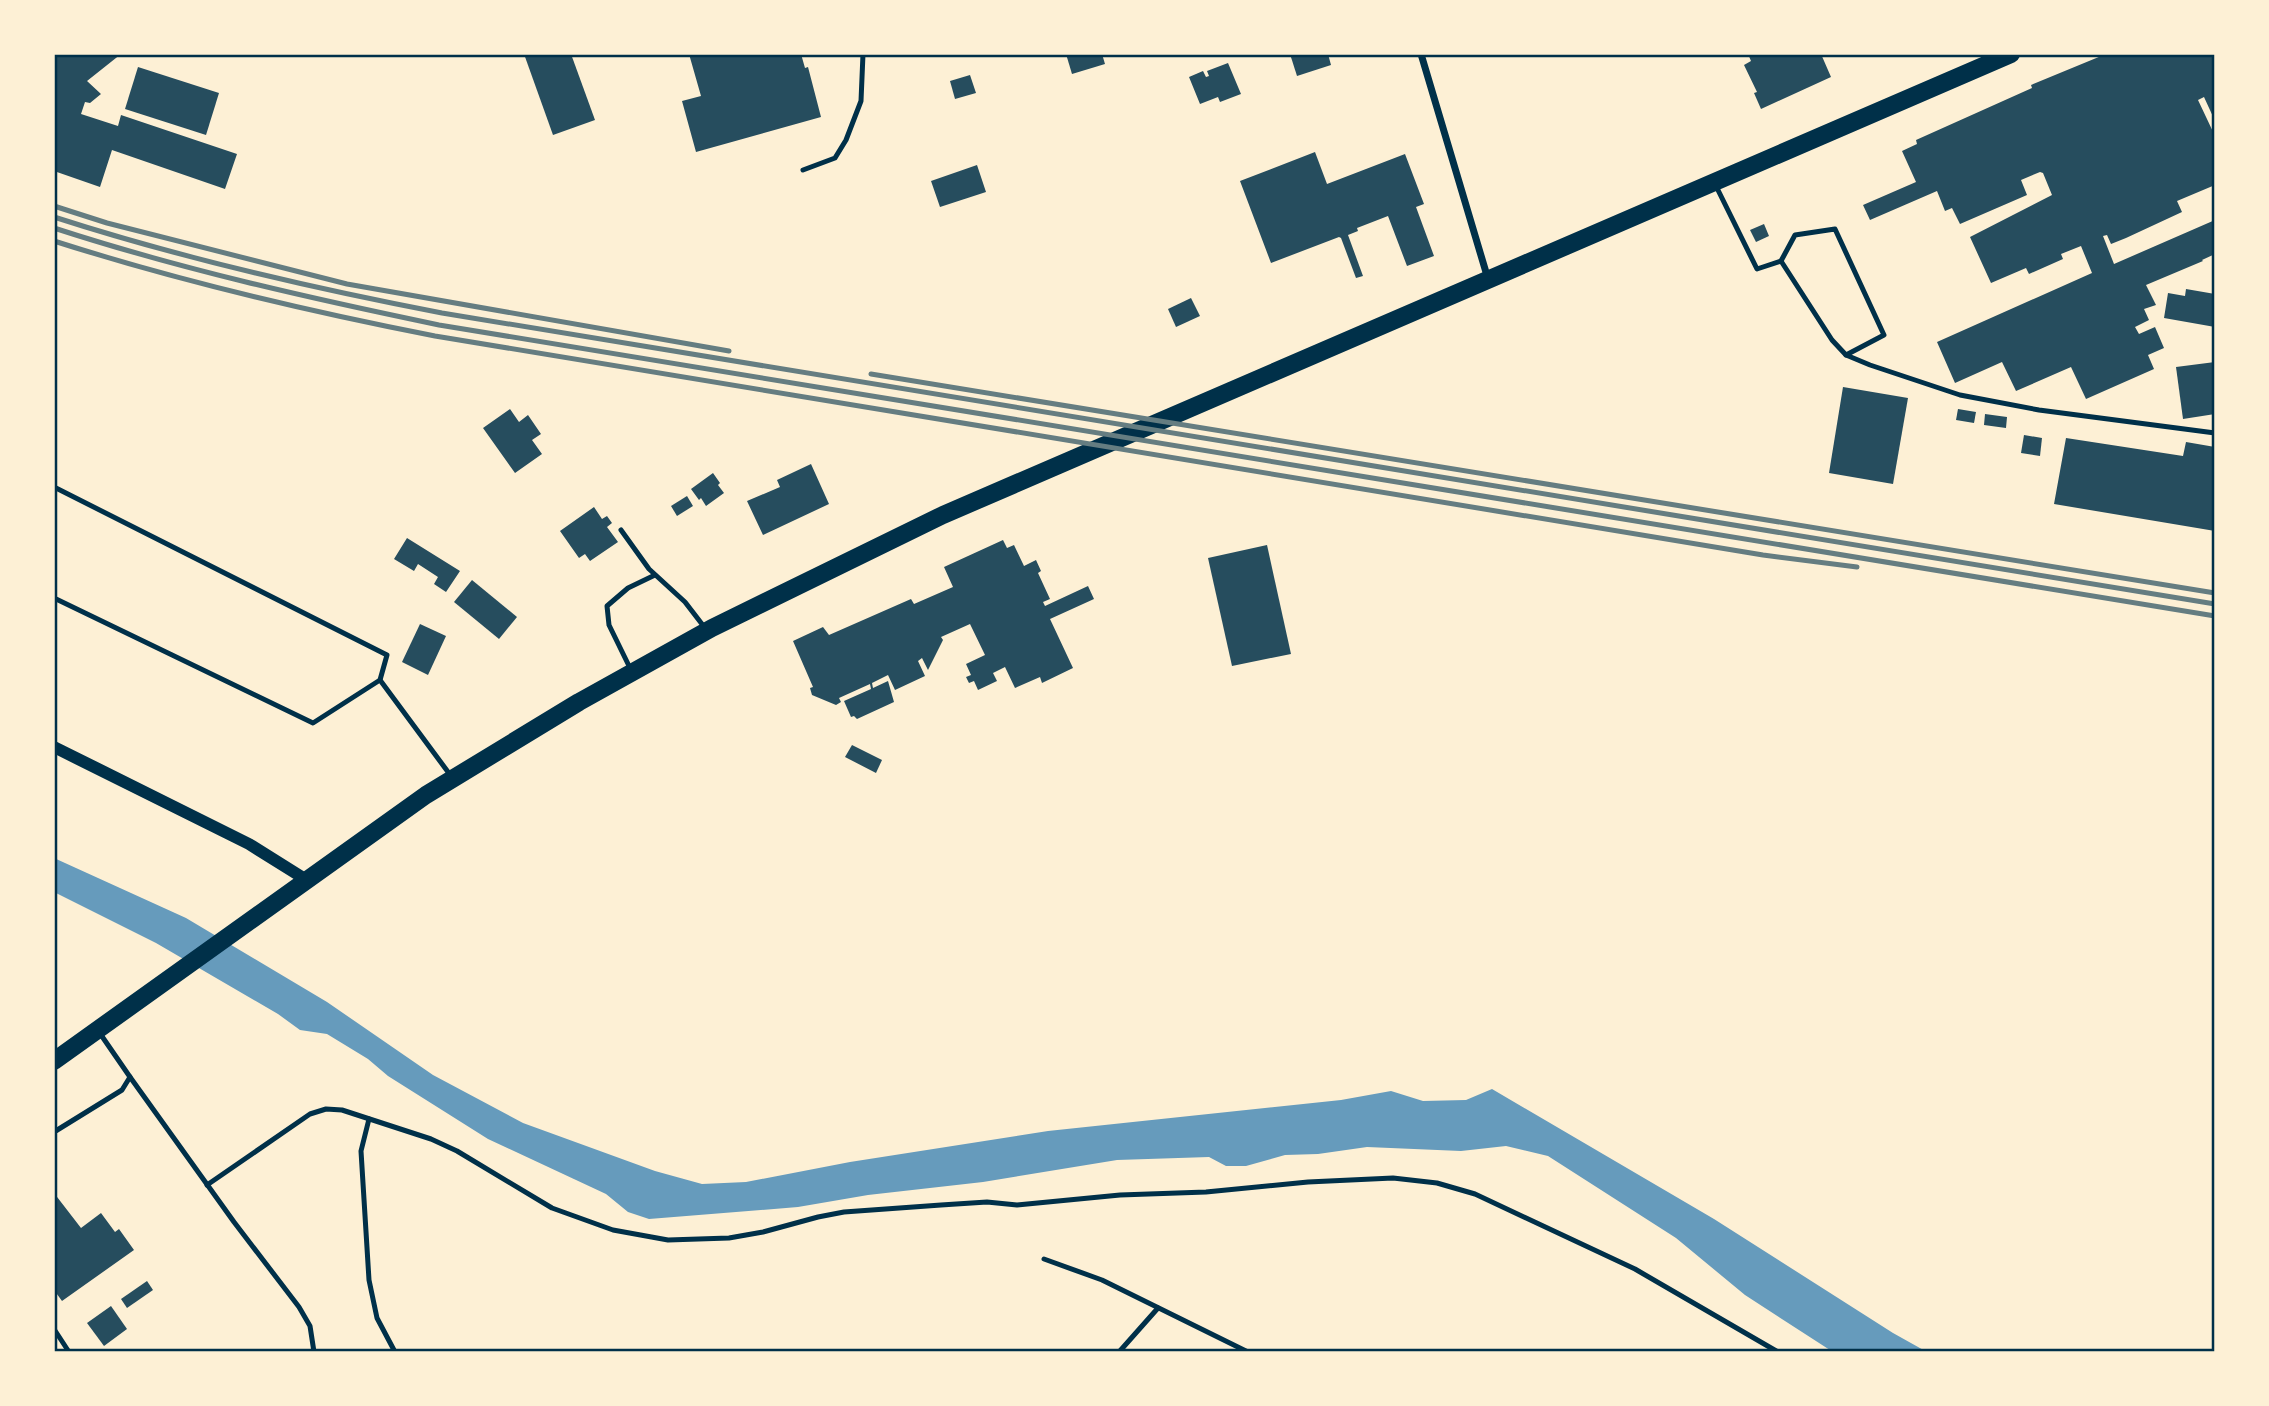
<svg xmlns="http://www.w3.org/2000/svg" width="2269" height="1406" font-family="'Fira Sans Condensed',sans-serif">
<rect width="100%" height="100%" fill="#fdf0d5"/>
<path fill="#669bbc" d="M54,858L186,918L327,1002L433,1075L523,1123L655,1171L702,1184L746,1182L850,1162L1048,1131L1341,1100L1391,1091L1423,1101L1466,1100L1492,1089L1714,1219L1893,1333L1927,1352H1833L1745,1295L1676,1238L1548,1156L1506,1146L1461,1151L1367,1147L1318,1154L1285,1155L1246,1166H1226L1209,1157L1117,1160L983,1182L868,1195L798,1207L649,1219L628,1212L606,1194L488,1139L388,1076L368,1059L327,1034L300,1030L278,1014L156,943L54,892Z"/>
<g fill="#264d5e">
<path d="M54,54H121L87,81L101,94L90,103L85,102L81,114L118,126L121,115L237,154L225,189L112,150L100,187L54,171Z"/>
<path d="M524,54H571L595,120L553,135Z"/>
<path d="M689,54H801L805,68L808,67L821,117L696,152L682,101L701,96Z"/>
<path d="M1066,54H1102L1105,64L1072,74Z"/>
<path d="M1290,54H1328L1331,65L1297,76Z"/>
<path d="M1748,54H1821L1831,77L1761,109L1754,93L1757,92L1744,65L1751,61Z"/>
<path d="M2106,54H2215V121L2204,97L2198,100L2215,136V185L2177,201L2182,212L2126,238L2111,244L2107,235L2103,236L2114,264L2215,220V254L2202,260L2203,261L2146,285L2156,305L2144,309L2149,320L2135,327L2139,334L2155,327L2164,348L2148,355L2154,369L2086,399L2071,367L2016,391L2002,362L1955,383L1937,342L2092,273L2081,246L2061,254L2063,259L2029,274L2026,268L1991,283L1970,237L2052,195L2043,173L2040,172L2021,180L2027,195L1960,224L1952,208L1945,211L1937,191L1870,220L1863,205L1916,182L1902,151L1917,144L1916,140L2032,88L2031,85Z"/>
<path d="M1228,63L1241,94L1220,102L1218,97L1200,104L1189,77L1203,71L1206,77L1209,76L1207,71Z"/>
<path d="M138,67L219,93L206,135L125,109Z"/>
<path d="M970,75L976,93L955,99L950,81Z"/>
<path d="M1315,152L1327,184L1405,154L1424,204L1416,207L1434,256L1407,266L1388,216L1357,228L1358,231L1348,235L1363,276L1356,278L1341,238L1339,237L1271,263L1240,181Z"/>
<path d="M977,165L986,192L940,207L931,181Z"/>
<path d="M1764,224L1769,236L1756,242L1750,230Z"/>
<path d="M2186,289L2215,294V327L2164,318L2168,293L2185,296Z"/>
<path d="M1191,298L1200,316L1176,327L1168,309Z"/>
<path d="M2215,362V414L2183,419L2176,367Z"/>
<path d="M1843,387L1908,398L1893,484L1829,473Z"/>
<path d="M510,409L519,422L528,415L541,434L532,440L542,454L515,473L483,428Z"/>
<path d="M1958,409L1976,412L1974,423L1956,420Z"/>
<path d="M1985,414L2007,417L2006,428L1984,425Z"/>
<path d="M2024,435L2042,438L2040,456L2021,453Z"/>
<path d="M2066,438L2183,456L2186,442L2215,447V531L2054,504Z"/>
<path d="M811,464L829,504L763,535L747,501L780,487L777,480Z"/>
<path d="M713,473L720,483L718,485L724,493L706,506L701,498L699,500L691,489Z"/>
<path d="M687,496L693,506L677,516L671,506Z"/>
<path d="M594,507L602,519L607,516L612,523L607,527L618,542L590,561L585,554L579,558L560,531Z"/>
<path d="M407,538L460,571L446,592L434,584L438,577L418,564L414,571L394,559Z"/>
<path d="M1003,540L1007,548L1014,545L1024,566L1036,560L1041,571L1038,573L1050,599L1043,602L1045,606L1088,586L1094,599L1050,619L1073,668L1042,683L1040,677L1015,688L1005,667L993,673L997,681L978,690L974,681L969,683L966,677L971,675L966,664L985,655L970,624L941,637L943,640L928,670L922,658L918,661L925,676L895,690L888,675L872,683L873,688L888,681L894,702L857,719L854,716L851,717L844,701L871,689L870,684L839,698L841,702L836,705L812,695L810,688L813,687L793,641L823,627L829,635L911,599L914,604L953,587L944,567Z"/>
<path d="M1267,545L1291,654L1232,666L1208,558Z"/>
<path d="M472,580L517,617L499,639L454,602Z"/>
<path d="M420,624L446,636L428,675L402,662Z"/>
<path d="M852,745L882,760L876,773L845,757Z"/>
<path d="M54,1193L81,1228L101,1213L115,1232L119,1229L134,1250L62,1301L54,1290Z"/>
<path d="M147,1281L153,1290L127,1308L121,1299Z"/>
<path d="M111,1306L127,1329L104,1346L87,1323Z"/>
</g>
<g fill="none" stroke-linecap="round" stroke-linejoin="round">
<g stroke="#003049" stroke-width="5">
<path d="M803,170L835,158L846,140L861,101L863,54"/>
<path d="M1716,186L1757,269L1781,261L1832,340L1846,355L1870,365L1960,395L2039,410L2215,433"/>
<path d="M1781,261L1795,235L1835,229L1884,335L1846,355"/>
<path d="M54,487L387,655L380,680L313,723L54,598"/>
<path d="M621,530L649,569L685,602L705,628"/>
<path d="M631,670L609,625L607,606L628,588L655,575"/>
<path d="M380,680L451,776"/>
<path d="M130,1077L234,1222L299,1307L310,1326L314,1352"/>
<path d="M369,1119L361,1151L369,1280L377,1318L395,1352"/>
<path d="M54,1132L122,1090L130,1077L99,1032"/>
<path d="M207,1185L310,1114L326,1109L342,1110L431,1139L457,1151L552,1208L613,1230L668,1240L729,1238L763,1232L818,1217L844,1212L941,1205L987,1202L1017,1205L1120,1195L1206,1192L1308,1182L1393,1178L1437,1183L1475,1194L1635,1269L1778,1352"/>
<path d="M1044,1259L1102,1280L1248,1352"/>
<path d="M54,1329L69,1352"/>
<path d="M1119,1352L1158,1308"/>
</g>
<path stroke="#003049" stroke-width="7" d="M1421,54L1488,279"/>
<path stroke="#003049" stroke-width="12" d="M54,747L249,844L305,879"/>
<path stroke="#003049" stroke-width="18" d="M54,1061L426,795L579,702L712,628L943,515L2011,54"/>
<g stroke="#657d81" stroke-width="5">
<path d="M54,206L107,223L347,284L729,351"/>
<path d="M54,217C181,258 311,288 442,313L2215,604"/>
<path d="M54,228C180,269 309,298 439,325L2215,616"/>
<path d="M54,241C179,281 307,311 435,336L1763,555L1857,567"/>
<path d="M871,374L2215,593"/>
</g>
</g>
<rect width="2269" height="1406" fill="none" stroke="#fdf0d5" stroke-width="112"/>
<rect x="56" y="56" width="2157" height="1294" fill="none" stroke="#003049" stroke-width="2.5"/>
</svg>
